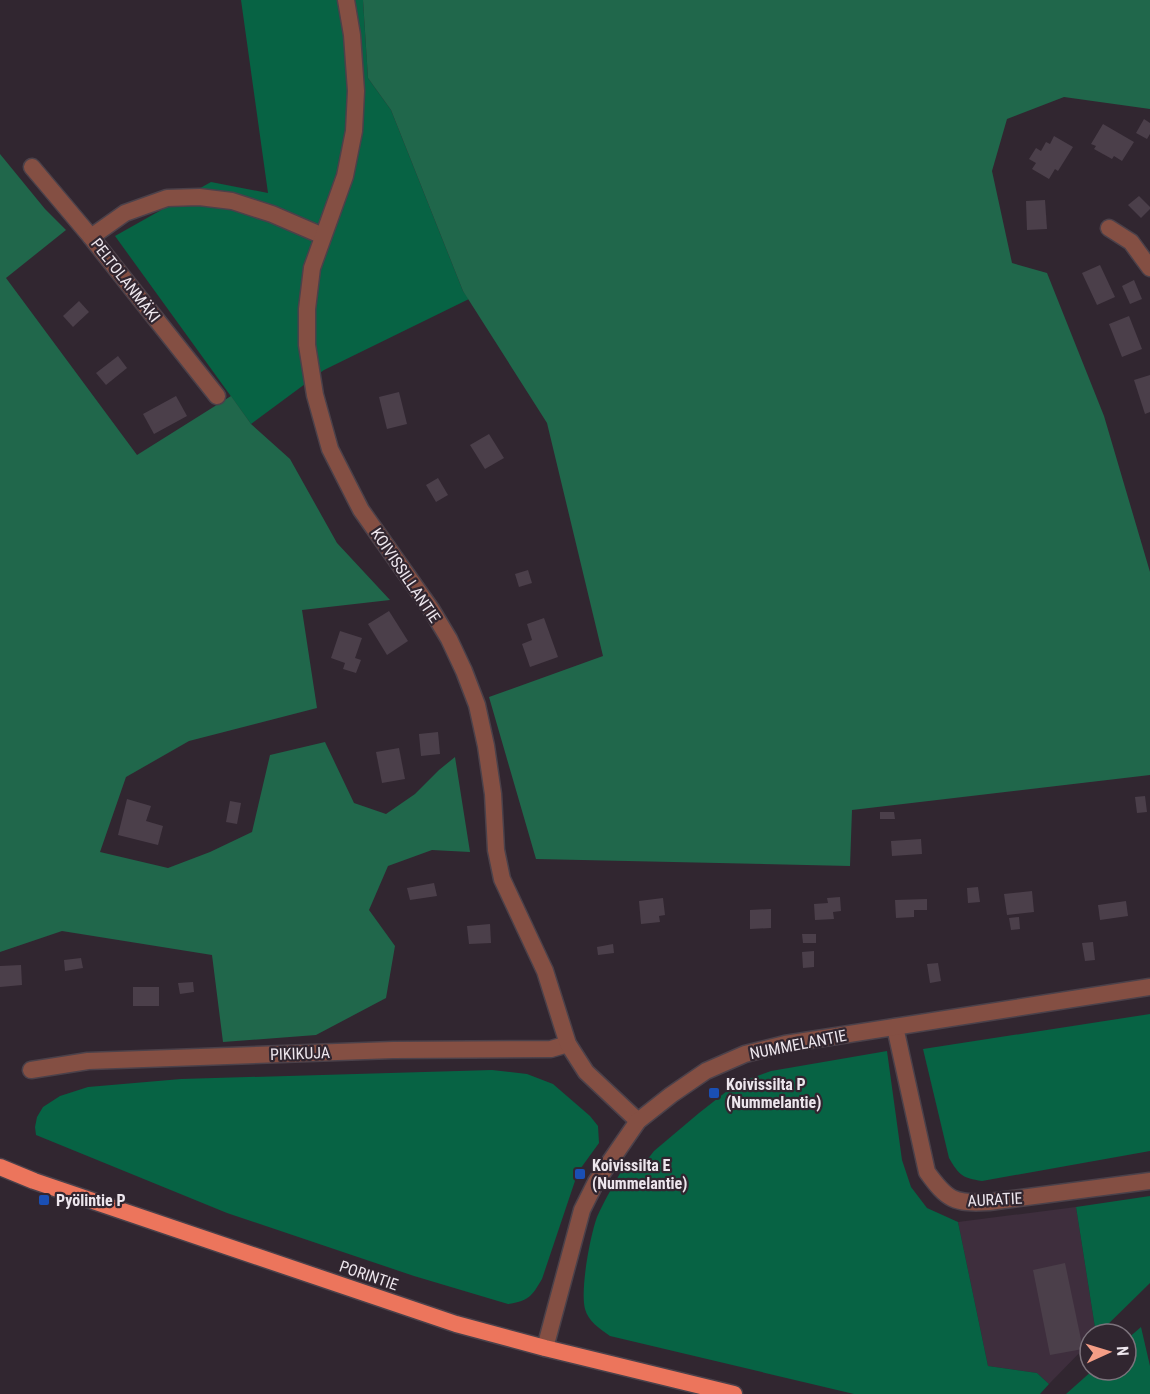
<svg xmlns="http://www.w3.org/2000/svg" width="1150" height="1394" font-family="'Roboto Condensed',sans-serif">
<rect width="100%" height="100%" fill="#312630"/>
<path fill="#3e2e3d" d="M1076,1207L1096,1334H1090V1342L1049,1384L1037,1373L988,1366L958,1222Z"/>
<g fill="#076344">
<path d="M241,0H363L368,78L391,110L463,291L469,299L324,370L251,424L115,236L211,182L268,193Z"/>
<path d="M1150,1014V1151L982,1181C962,1178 959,1175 949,1158L923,1049Z"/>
<path d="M887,1051L902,1160L911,1187L927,1208L958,1222L988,1366L1037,1373L1049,1384L1040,1394H854L610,1336C600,1329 588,1321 585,1309C580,1290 590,1236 597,1217C605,1199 616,1181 625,1164L640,1169L654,1151L699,1113L736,1084L771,1071Z"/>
<path d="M492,1070L527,1074L553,1084L590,1116L598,1126L599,1143L578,1172L542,1279C532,1296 529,1301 508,1304L414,1276L227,1213L36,1135L35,1127L37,1117L43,1107L60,1096L88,1087L181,1079Z"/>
<path d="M1150,1196V1283L1098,1334H1096L1076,1207Z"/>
<path d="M1141,1327L1150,1366V1394H1066L1093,1370H1126V1340Z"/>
</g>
<g fill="#20674b">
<path d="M363,0H1150V109L1064,97L1007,119L992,171L1012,263L1047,273L1104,416L1150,572V775L852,810L850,866L536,859L489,697L603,656L547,423L463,291L391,110L368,78Z"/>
<path d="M0,154L45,209L66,230L6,278L137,455L231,396L251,424L290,459L337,543L390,600L302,610L317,708L189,741L126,777L100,852L168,868L210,852L252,832L270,755L325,742L354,803L386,814L415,794L439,770L455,757L470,852L432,850L388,866L369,910L395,946L386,998L316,1035L223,1042L212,955L62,931L0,952Z"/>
</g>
<g fill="#4b3f4a">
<path d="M1144,119L1150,123V134L1147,139L1136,133Z"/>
<path d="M1103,124L1134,142L1122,161L1114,156L1112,159L1094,149L1096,146L1091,144Z"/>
<path d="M1054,136L1073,147L1058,171L1055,169L1049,179L1032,169L1036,163L1029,159L1036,148L1041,151L1046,142L1050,144Z"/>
<path d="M1139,196L1150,207V209L1141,218L1128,205Z"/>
<path d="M1045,200L1047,229L1027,230L1026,201Z"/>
<path d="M1100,265L1115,297L1097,305L1082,273Z"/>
<path d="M1134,280L1142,299L1130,304L1122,286Z"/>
<path d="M79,301L89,312L73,327L63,316Z"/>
<path d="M1129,316L1142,349L1122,357L1109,324Z"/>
<path d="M118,356L127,368L106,385L96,373Z"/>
<path d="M1150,375V412L1145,414L1134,380Z"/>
<path d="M399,392L407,424L387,429L379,397Z"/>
<path d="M176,396L187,416L154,434L143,414Z"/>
<path d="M489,434L504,458L485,469L470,445Z"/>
<path d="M438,478L448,495L436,502L426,485Z"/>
<path d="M528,570L532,583L519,587L515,574Z"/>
<path d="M389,611L408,641L387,655L368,624Z"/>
<path d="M544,618L558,657L530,667L522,644L532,640L527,624Z"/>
<path d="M340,631L362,638L355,658L361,660L356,673L343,669L345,663L331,658Z"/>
<path d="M438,732L440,754L421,756L419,734Z"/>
<path d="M399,748L405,779L382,783L376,752Z"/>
<path d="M1145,796L1147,812L1137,813L1135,797Z"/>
<path d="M127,799L151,806L146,821L163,826L158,845L118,835Z"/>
<path d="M230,801L241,803L237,824L226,822Z"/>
<path d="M880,812H894L895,819H880Z"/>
<path d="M921,839L922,854L892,856L891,841Z"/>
<path d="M434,883L437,896L410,900L407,888Z"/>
<path d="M978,887L980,902L968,903L967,888Z"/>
<path d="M1032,891L1034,912L1007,915L1004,894Z"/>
<path d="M840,897L841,911L833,912L834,919L815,920L814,904L828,903L827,898Z"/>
<path d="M663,898L665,915L659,916L660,922L641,924L639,901Z"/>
<path d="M927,899V910H914V917L896,918L895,900Z"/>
<path d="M1126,901L1128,916L1100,920L1098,905Z"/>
<path d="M771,909V928L750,929V910Z"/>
<path d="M1019,917L1020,929L1011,930L1009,918Z"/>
<path d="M490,924L491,943L469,944L467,926Z"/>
<path d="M802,934H816V943H803Z"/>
<path d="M1093,942L1095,960L1085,961L1082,943Z"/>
<path d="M613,944L614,953L598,955L597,947Z"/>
<path d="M814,951V967L803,968L802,952Z"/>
<path d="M81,958L83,968L65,971L64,960Z"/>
<path d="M938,963L941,981L930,983L927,964Z"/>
<path d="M21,965L22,985L0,987V966Z"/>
<path d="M193,982L194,992L180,994L178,983Z"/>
<rect x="133" y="987" width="26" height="19"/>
<path d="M1065,1263L1083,1349L1050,1355L1033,1270Z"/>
</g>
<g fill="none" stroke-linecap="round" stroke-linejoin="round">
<defs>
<g id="minor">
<path d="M32,167L91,237L217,396"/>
<path d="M1109,228L1131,242L1150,268"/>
<path d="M91,237L125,213L167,198L199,197L232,201L272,214L323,236"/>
<path d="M895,1027L927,1172C947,1200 954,1204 989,1202L1150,1181"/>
<path d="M31,1070L88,1061L393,1050L551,1049L568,1044"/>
</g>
<g id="tertiary">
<path d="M346,0L352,35L356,91L354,131L345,176L312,268L307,309V345L315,395L330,449L361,510L431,609L449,639L464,671L477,705L486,746L493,794L496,850L502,879L545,971L568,1044L586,1072L638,1121"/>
<path d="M545,1348L582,1210L596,1182L638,1121L671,1095L706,1071L745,1054L785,1044L1150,987"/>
</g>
<path id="trunk" d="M0,1167L34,1181L456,1324L545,1348L734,1394"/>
</defs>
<use href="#minor" stroke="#4b414a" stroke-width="19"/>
<use href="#tertiary" stroke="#4b414a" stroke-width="19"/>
<use href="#trunk" stroke="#4b414a" stroke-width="19"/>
<use href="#minor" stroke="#844f43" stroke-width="16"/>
<use href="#tertiary" stroke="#844f43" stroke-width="16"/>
<use href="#trunk" stroke="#ec755c" stroke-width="16"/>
</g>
<g fill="#1a4fb4" stroke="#312630" stroke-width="2">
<rect x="708" y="1087" width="12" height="12" rx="3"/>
<rect x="574" y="1168" width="12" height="12" rx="3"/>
<rect x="38" y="1194" width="12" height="12" rx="3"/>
</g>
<g text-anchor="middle" stroke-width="4.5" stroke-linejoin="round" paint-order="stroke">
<g font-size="16" fill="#ede6ed" stroke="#312630">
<text transform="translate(126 280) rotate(52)" y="6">PELTOLANMÄKI</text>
<text transform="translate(406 575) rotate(56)" y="6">KOIVISSILLANTIE</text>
<text transform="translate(798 1044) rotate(-11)" y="6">NUMMELANTIE</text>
<text transform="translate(300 1053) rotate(-2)" y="6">PIKIKUJA</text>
<text transform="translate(995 1199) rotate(-3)" y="6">AURATIE</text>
<text transform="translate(369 1275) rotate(19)" y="6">PORINTIE</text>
</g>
<g font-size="16" font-weight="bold" fill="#ede6ed" stroke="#312630" text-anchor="start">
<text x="726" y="1090">Koivissilta P<tspan x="726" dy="18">(Nummelantie)</tspan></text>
<text x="592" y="1171">Koivissilta E<tspan x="592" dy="18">(Nummelantie)</tspan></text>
<text x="56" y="1206">Pyölintie P</text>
</g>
</g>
<g transform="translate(1108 1352) rotate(86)"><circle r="28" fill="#312630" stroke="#7c737c" stroke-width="1.5"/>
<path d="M0-4.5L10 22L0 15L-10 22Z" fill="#f49e86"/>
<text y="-9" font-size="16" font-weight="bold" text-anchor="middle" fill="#ede6ed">N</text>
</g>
</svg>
